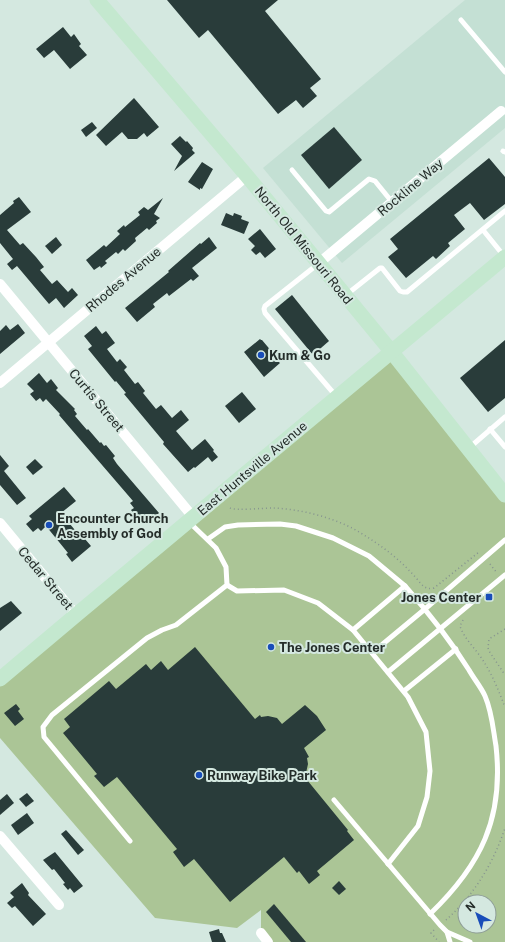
<svg xmlns="http://www.w3.org/2000/svg" width="505" height="942" font-family="'Public Sans',sans-serif">
<rect width="100%" height="100%" fill="#d4e8e0"/>
<path fill="#c4e0d4" d="M465,0H505V128L342,263L263,168Z"/>
<path fill="#abc596" fill-rule="evenodd" d="M391,351L505,495V942H268L261,933V910L237,928L155,918L0,738V679ZM465,902H489V926H465Z"/>
<g fill="#293c3a">
<path d="M167,0H278L265,11L321,79L310,88L317,96L303,108L296,100L278,114L208,30L199,38Z"/>
<path d="M63,27L71,37L74,34L81,44L79,46L87,55L70,69L54,50L44,58L36,49Z"/>
<path d="M134,98L159,127L147,137L144,133L137,139H128L122,132L106,146L96,135Z"/>
<path d="M92,122L97,128L86,137L81,130Z"/>
<path d="M334,127L362,160L329,189L301,155Z"/>
<path d="M180,136L186,142L187,141L193,148L192,150L195,153L174,171L182,156L171,144Z"/>
<path d="M489,158L505,177V204L484,220L470,203L454,215L465,229L448,243L450,246L436,259L433,256L406,278L388,257L398,249L390,239Z"/>
<path d="M202,162L213,169L202,189L200,188V190L188,182Z"/>
<path d="M19,197L31,212L7,230L20,245L23,243L36,257L44,267L40,270L52,284L57,280L68,292L72,288L78,295L64,308L56,298L49,304L17,266L12,270L7,264L13,259L0,243V215L14,203L13,201Z"/>
<path d="M163,198L154,214L160,218L156,221L157,223L149,230L147,228L135,238L136,241L125,251L123,249L118,254L116,252L105,261L107,263L101,268L100,266L94,270L86,260L104,245L106,247L120,234L117,231L124,225L125,227L140,215L138,212L144,207L148,210Z"/>
<path d="M226,213L233,216L234,213L242,216L241,219L249,222L244,234L221,225Z"/>
<path d="M260,229L276,249L265,258L260,252L256,255L251,250L255,246L248,239Z"/>
<path d="M56,237L62,245L52,254L45,246Z"/>
<path d="M209,237L217,248L192,268L199,276L193,281L191,279L169,296L167,293L153,304L155,307L137,322L125,308L169,272L168,271L200,243L201,244Z"/>
<path d="M292,295L329,341L313,355L275,309Z"/>
<path d="M18,324L25,333L0,354V331L6,325L10,330Z"/>
<path d="M96,326L102,334L106,331L115,343L107,349L117,362L120,359L127,367L124,370L135,384L138,382L145,391L143,393L156,409L161,405L172,418L181,410L189,420L176,431L192,450L205,439L214,450L213,451L218,457L212,462L208,457L195,468L194,467L188,472L163,444L164,442L124,394L126,393L116,381L115,382L88,349L92,346L84,336Z"/>
<path d="M260,339L261,340H262L278,359L277,360L280,363L264,377L244,352Z"/>
<path d="M505,340V398L488,412L460,378Z"/>
<path d="M39,373L47,383L51,379L58,388L56,390L75,409L74,410L77,414L75,416L87,430L88,429L100,443L101,442L104,446L106,445L115,456L113,458L117,464L159,513L147,524L144,520L140,522L131,510L134,508L130,503L133,501L59,415L60,414L46,399L43,402L40,398L36,401L30,394L34,391L27,384Z"/>
<path d="M242,392L256,409L239,423L225,406Z"/>
<path d="M0,455L9,466L4,471L26,498L17,505L0,485Z"/>
<path d="M35,459L43,467L33,475L26,467Z"/>
<path d="M64,487L76,501L61,513L83,540L85,539L91,546L72,562L66,554L68,553L46,526L41,531L38,528L33,532L26,524L32,519L29,516Z"/>
<path d="M11,601L22,613L0,631V608Z"/>
<path d="M195,647L255,719L260,715L261,717L268,716L277,718L282,724L305,705L317,716L326,730L304,748L309,757L307,758L308,764L306,773L303,775L348,830L347,831L354,840L317,871L320,875L309,884L299,871L297,873L284,857L230,902L194,859L184,867L173,852L177,849L117,777L104,787L94,776L97,774L63,733L70,727L64,719L109,681L116,689L146,664L151,670L161,661L168,670Z"/>
<path d="M16,704L20,709L18,711L24,719L15,726L4,713Z"/>
<path d="M27,793L34,801L26,807L19,799Z"/>
<path d="M7,794L14,803L0,815V800Z"/>
<path d="M27,813L34,823L18,835L11,825Z"/>
<path d="M66,830L84,850L78,855L61,834Z"/>
<path d="M55,852L83,886L74,893L70,888L68,890L63,884L65,883L54,869L52,870L43,860Z"/>
<path d="M339,881L346,889L339,895L332,888Z"/>
<path d="M22,883L29,893L28,895L46,914L33,926L15,906L12,908L7,903L14,897L10,893Z"/>
<path d="M274,904L306,942H291L266,912Z"/>
<path d="M219,929L220,933H222L226,942H212L209,932Z"/>
</g>
<g fill="none" stroke-linecap="round" stroke-linejoin="round">
<g stroke="#86948f" stroke-width="1.5" stroke-dasharray="1 3" stroke-linecap="butt">
<path d="M230,508C237,511 262,508 272,508C299,509 328,516 352,528C377,542 398,557 417,579C422,585 425,590 434,588L479,552"/>
<path d="M490,564L497,573"/>
<path d="M463,620L460,626C464,639 477,650 484,662C493,676 499,692 505,707"/>
<path d="M505,629L489,639L488,648L489,651L505,675"/>
<path d="M446,920C474,895 493,864 505,828"/>
<path d="M434,930L431,933L439,942"/>
</g>
<g stroke="#fff" stroke-width="5">
<path d="M461,20L505,72"/>
<path d="M503,151L505,152"/>
<path d="M292,170L326,211L329,212L369,179L375,181L392,202"/>
<path d="M483,230L504,256"/>
<path d="M318,264L265,306L264,309L265,313L336,396"/>
<path d="M346,295L380,268H382L400,291L403,292H407L505,211"/>
<path d="M490,429L505,447"/>
<path d="M469,448L505,417"/>
<path d="M208,539L225,527L238,525L280,524L296,526L333,538L369,556L405,586L353,630L318,603L284,590L237,591L227,585"/>
<path d="M405,586C429,613 450,640 469,670C474,679 481,687 485,696C492,712 493,729 496,746C504,818 481,865 430,914"/>
<path d="M353,630L408,697L426,732L430,771L427,797L418,826L388,864"/>
<path d="M372,653L425,609L505,540"/>
<path d="M388,672L505,575"/>
<path d="M404,691L456,649"/>
<path d="M334,800L440,925L447,932L470,942"/>
<path d="M130,841L44,737L43,727L52,715L147,638L162,630L176,625L227,585L226,567L216,548L189,522"/>
<path d="M447,932L450,942"/>
</g>
<g stroke="#fff" stroke-width="10">
<path d="M319,263L501,111"/>
<path d="M0,284L193,517"/>
<path d="M0,383L247,176"/>
<path d="M0,523L76,615"/>
<path d="M0,836L59,905"/>
<path d="M261,933L268,942"/>
</g>
<g stroke="#c4e8cf" stroke-width="15">
<path d="M97,0L247,176L391,351L505,495"/>
<path d="M0,679L76,615L505,257"/>
</g>
</g>
<g fill="#184db9" stroke="#d4e8e0" stroke-width="1.5">
<circle cx="261" cy="355" r="4"/>
<circle cx="49" cy="525" r="4"/>
<rect x="485" y="593" width="8" height="8" rx="2"/>
<circle cx="271" cy="647" r="4"/>
<circle cx="199" cy="775" r="4"/>
</g>
<g text-anchor="middle" stroke-width="4" stroke-linejoin="round" paint-order="stroke">
<g font-size="13" fill="#242c29" stroke="#d4e8e0">
<text transform="translate(410 187) rotate(-40)" y="5">Rockline Way</text>
<text transform="translate(304 245) rotate(51)" y="5">North Old Missouri Road</text>
<text transform="translate(123 279) rotate(-40)" y="5">Rhodes Avenue</text>
<text transform="translate(97 400) rotate(50)" y="5">Curtis Street</text>
<text transform="translate(252 468) rotate(-40)" y="5">East Huntsville Avenue</text>
<text transform="translate(46 578) rotate(50)" y="5">Cedar Street</text>
</g>
<g font-size="13" font-weight="bold" fill="#242c29" stroke="#d4e8e0" text-anchor="start">
<text x="269" y="360">Kum &amp; Go</text>
<text x="57" y="523">Encounter Church<tspan x="57" dy="15">Assembly of God</tspan></text>
<text x="481" y="602" text-anchor="end">Jones Center</text>
<text x="279" y="652">The Jones Center</text>
<text x="207" y="780">Runway Bike Park</text>
</g>
</g>
<g transform="translate(477 914) rotate(319)"><circle r="19" fill="#d4e8e0" stroke="#8e9d97"/>
<path d="M0-3L7 15L0 10L-7 15Z" fill="#184db9"/>
<text y="-6" font-size="11" font-weight="bold" text-anchor="middle" fill="#242c29">N</text>
</g>
</svg>
